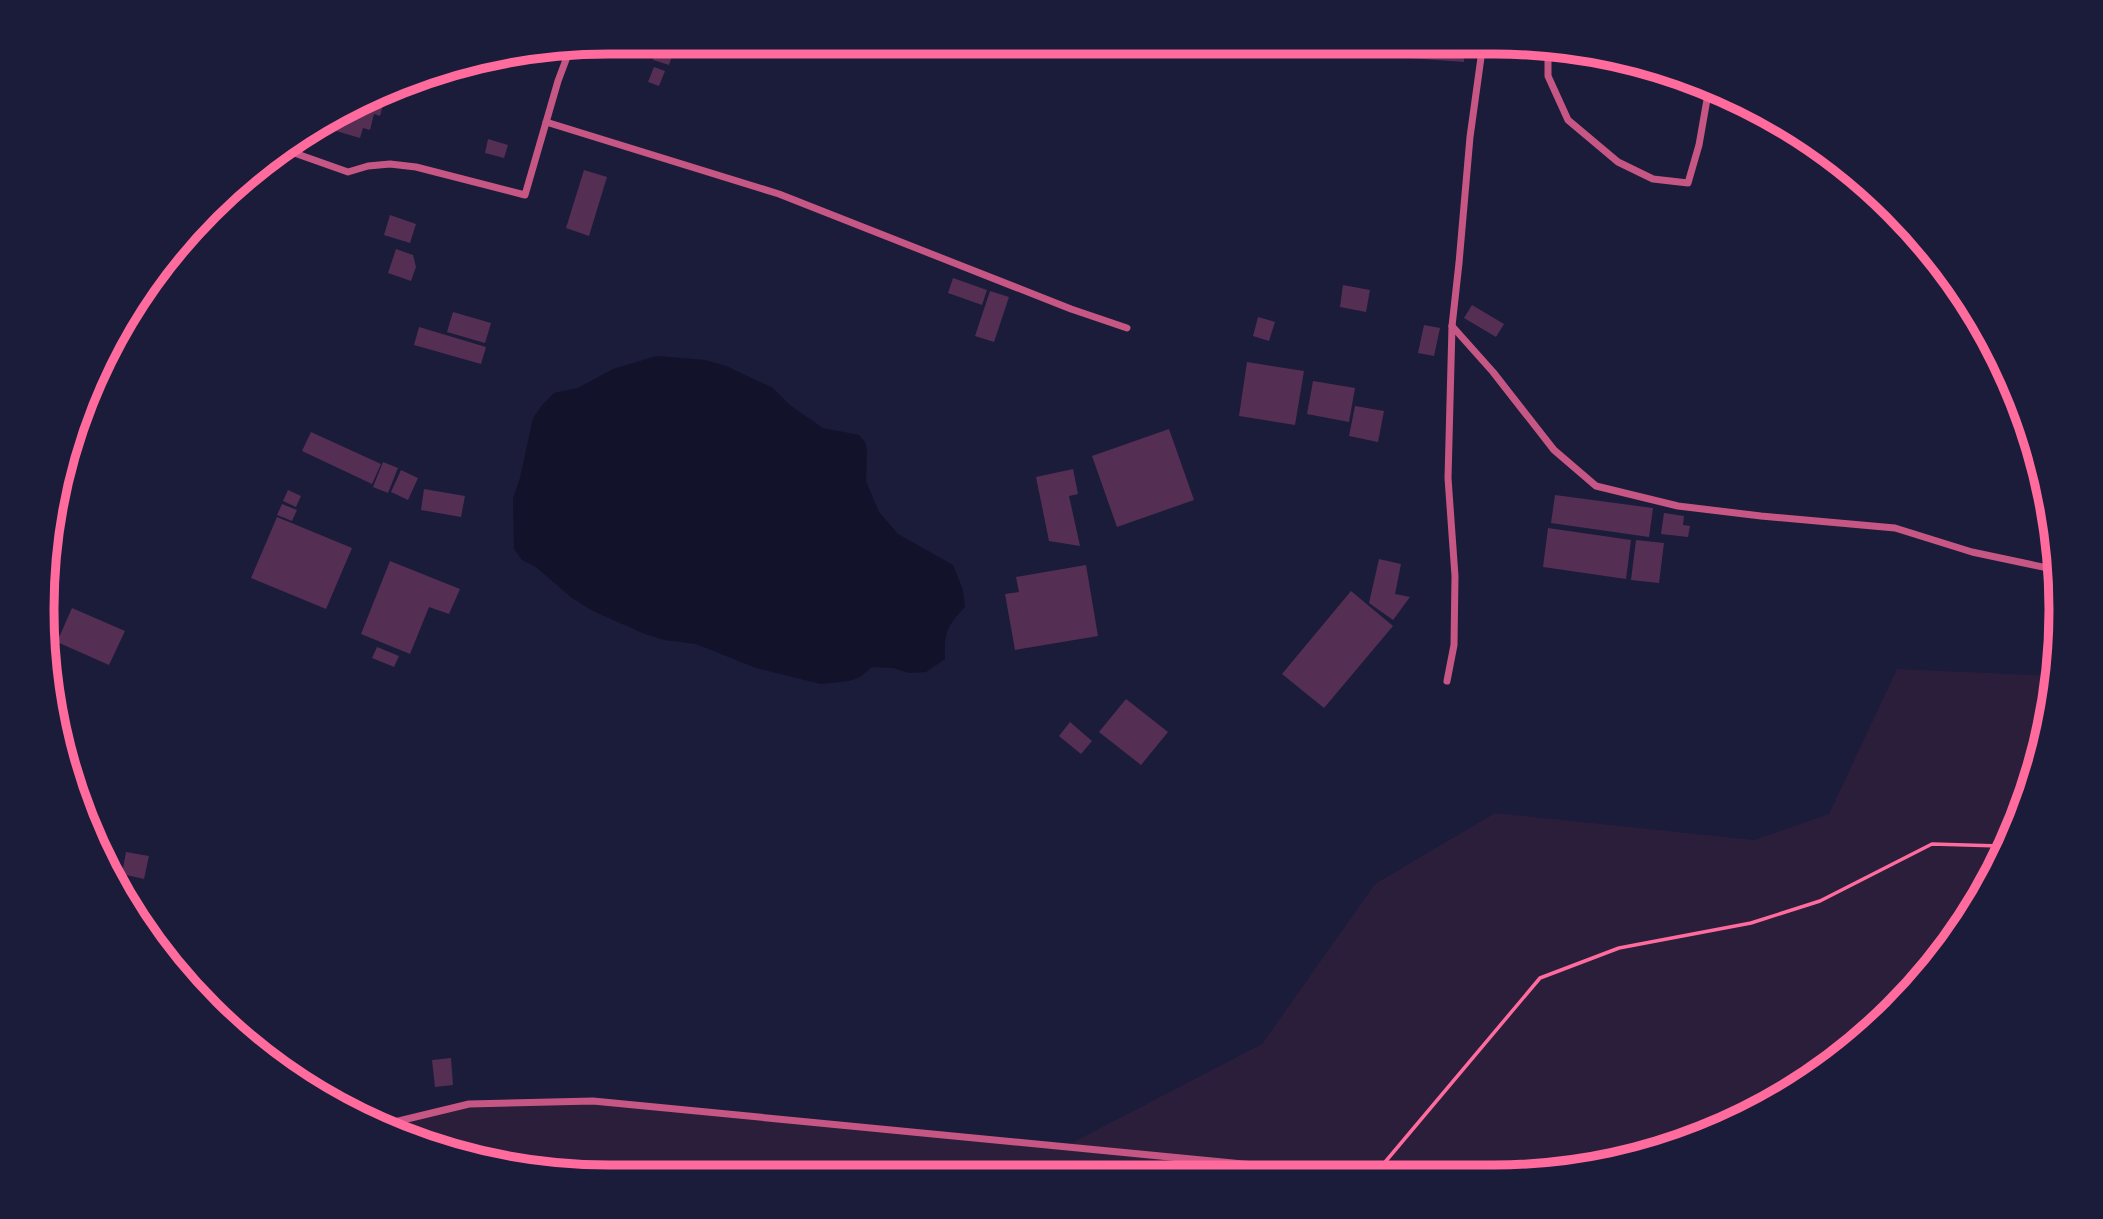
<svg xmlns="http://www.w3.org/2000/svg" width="2103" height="1219" font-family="'IBM Plex Serif',serif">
<rect width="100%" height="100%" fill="#1b1b3a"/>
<path fill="#2a1e3b" d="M1897,669L2054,676L2050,720L2018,826L1966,924L1894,1011L1778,1101L1676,1147L1531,1176H572L427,1147L382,1125L469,1104L593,1101L1062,1148L1262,1044L1375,884L1495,813L1754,840L1829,814Z"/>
<path fill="#12122b" d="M657,356L705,360L726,366L773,388L791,406L823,428L859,435L865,442L867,450L866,481L879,512L898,534L953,565L963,590L965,607C947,626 944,632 945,659L926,672L909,673L893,668L872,667L860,677L849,681L821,684L756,668L696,644L665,640L645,634L593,611L572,598L536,567L522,560L514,549L513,498L520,478L533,418L543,404L554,393L578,388L613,369Z"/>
<g fill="#542f53">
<path d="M658,42L675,47L669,65L653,60Z"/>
<path d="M1410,43H1465L1464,62L1409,58Z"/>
<path d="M654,67L665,71L659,86L648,82Z"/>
<path d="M386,94L380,116L374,114L370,130L363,128L360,138L336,131L340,119Z"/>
<path d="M488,139L508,145L504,158L485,153Z"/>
<path d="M584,170L607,177L589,236L566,228Z"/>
<path d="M390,215L416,224L410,243L384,235Z"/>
<path d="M396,249L413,255L416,267L411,281L388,273Z"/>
<path d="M953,278L987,290L982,305L948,293Z"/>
<path d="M1343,285L1370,290L1366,312L1340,307Z"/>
<path d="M990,291L1009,297L994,342L975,336Z"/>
<path d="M1472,305L1504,324L1496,337L1464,318Z"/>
<path d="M453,312L491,323L485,343L447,332Z"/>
<path d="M1258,317L1275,322L1269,341L1253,336Z"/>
<path d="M1424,325L1440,328L1434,356L1418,353Z"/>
<path d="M419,327L486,347L481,364L414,345Z"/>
<path d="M1247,362L1304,371L1295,425L1239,416Z"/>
<path d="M1313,381L1355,388L1349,422L1307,414Z"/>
<path d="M1355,406L1384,411L1378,442L1349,436Z"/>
<path d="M1169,429L1194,500L1117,527L1092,456Z"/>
<path d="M311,432L381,464L372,484L302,451Z"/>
<path d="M383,462L398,468L388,493L373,487Z"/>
<path d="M1073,469L1078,494L1069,496L1080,546L1049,541L1036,477Z"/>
<path d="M401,470L418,478L408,500L391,492Z"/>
<path d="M424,489L465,496L461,517L421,510Z"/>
<path d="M288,490L301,496L296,507L283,501Z"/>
<path d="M1555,495L1653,508L1649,537L1551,523Z"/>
<path d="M282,504L297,510L292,521L277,515Z"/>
<path d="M1664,513L1684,516L1683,525L1690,526L1688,537L1661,534Z"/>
<path d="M277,517L352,548L326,609L251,578Z"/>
<path d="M1548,528L1631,540L1626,579L1543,567Z"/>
<path d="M1636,540L1664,543L1659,583L1631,580Z"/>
<path d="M1379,559L1401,564L1395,594L1410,597L1393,620L1369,603Z"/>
<path d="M390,561L460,589L449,614L429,607L410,654L361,634Z"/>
<path d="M1086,565L1098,636L1015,650L1005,594L1019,592L1016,577Z"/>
<path d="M1351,591L1393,626L1324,708L1282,674Z"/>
<path d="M72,608L125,631L109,665L57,642Z"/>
<path d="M377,647L399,656L394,667L372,658Z"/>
<path d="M1126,699L1168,732L1141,765L1099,732Z"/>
<path d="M1070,722L1092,741L1081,754L1059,736Z"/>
<path d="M126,852L149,856L144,879L122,874Z"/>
<path d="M451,1058L453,1085L435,1087L432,1060Z"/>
</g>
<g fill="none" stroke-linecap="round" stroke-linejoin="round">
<path stroke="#ff6b9d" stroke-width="3.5" d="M1375,1174L1540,978L1619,948L1751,923L1820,901L1932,844L2000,846L2006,849"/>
<g stroke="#c65784" stroke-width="7">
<path d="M1548,47V76L1568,120L1618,162L1653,179L1688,183L1699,145L1709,88"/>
<path d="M546,122L779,194L1071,309L1127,328"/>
<path d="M283,149L348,172L368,166L390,164L416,167L525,195L558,81L570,49"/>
<path d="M1452,326L1493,372L1554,450L1596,486L1678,506L1761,516L1895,528L1972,552L2057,570"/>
<path d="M1447,681L1454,645L1455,576L1448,478L1452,326L1459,263L1470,137L1483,43"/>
<path d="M382,1125L469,1104L593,1101L1366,1176"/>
</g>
</g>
<path d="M0 0H2103V1219H0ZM609 54H1494A555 555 0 0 1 2049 609V610A555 555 0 0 1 1494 1165H609A555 555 0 0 1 54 610V609A555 555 0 0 1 609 54Z" fill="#1b1b3a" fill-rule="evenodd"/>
<path fill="none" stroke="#ff6b9d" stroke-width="9" d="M609 54H1494A555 555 0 0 1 2049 609V610A555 555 0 0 1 1494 1165H609A555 555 0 0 1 54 610V609A555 555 0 0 1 609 54Z"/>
</svg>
